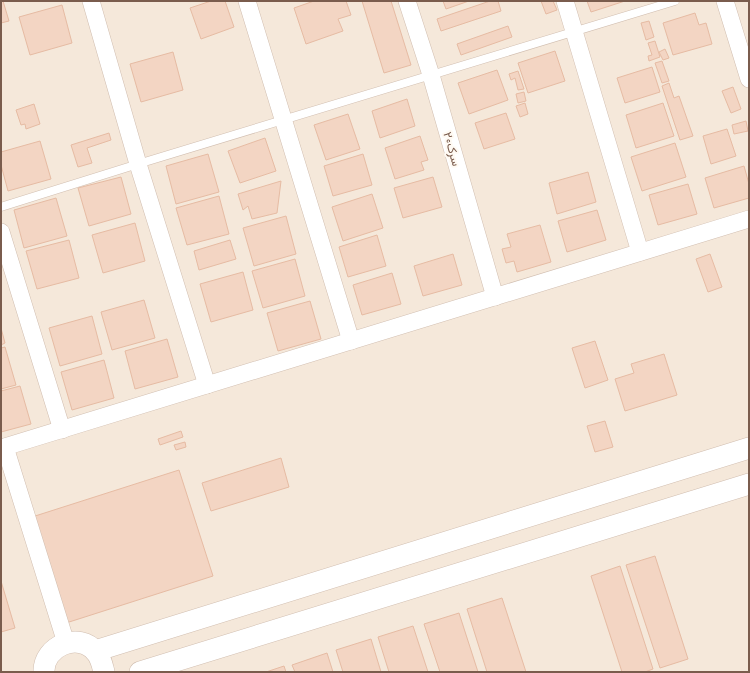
<svg xmlns="http://www.w3.org/2000/svg" width="750" height="673" font-family="Helvetica,Vazirmatn,sans-serif">
<rect width="100%" height="100%" fill="#fdf6ec"/>
<rect fill="#f5e8da" x="1" y="1" width="748" height="671"/>
<g fill="#f3d5c3" stroke="#e6bba3">
<path d="M1,1H3L9,21L1,23Z"/>
<path d="M211,1H225L234,27L201,39L190,8Z"/>
<path d="M314,1H346L351,15L338,19L343,31L306,44L294,8Z"/>
<path d="M362,1H391L411,65L384,73Z"/>
<path d="M443,1H469L446,9Z"/>
<path d="M490,1H498L501,11L441,31L437,19Z"/>
<path d="M541,1H553L557,10L546,14Z"/>
<path d="M587,1H625L591,12Z"/>
<path d="M62,5L72,43L30,55L19,17Z"/>
<path d="M695,13L699,25L706,23L712,44L673,55L663,23Z"/>
<path d="M649,21L654,37L646,40L641,23Z"/>
<path d="M508,26L512,37L461,55L457,44Z"/>
<path d="M655,41L660,57L649,61L648,56L652,55L648,43Z"/>
<path d="M665,49L669,58L663,60L659,52Z"/>
<path d="M555,51L565,81L528,93L518,63Z"/>
<path d="M173,52L183,90L141,102L130,64Z"/>
<path d="M662,61L669,81L662,83L655,63Z"/>
<path d="M652,67L660,92L625,103L617,78Z"/>
<path d="M497,70L508,100L469,114L458,83Z"/>
<path d="M518,71L524,89L518,90L515,78L511,80L509,74Z"/>
<path d="M669,83L674,98L679,96L693,136L680,140L662,86Z"/>
<path d="M733,87L741,109L731,113L722,91Z"/>
<path d="M524,92L526,101L518,103L516,94Z"/>
<path d="M407,99L415,126L380,138L372,111Z"/>
<path d="M525,103L528,114L520,117L516,106Z"/>
<path d="M663,103L674,136L636,148L626,115Z"/>
<path d="M34,104L40,124L26,129L25,124L21,125L16,110Z"/>
<path d="M506,113L515,139L484,149L475,123Z"/>
<path d="M348,114L360,149L326,160L314,125Z"/>
<path d="M746,121L748,131L734,134L732,125Z"/>
<path d="M727,129L736,156L711,164L703,136Z"/>
<path d="M109,133L111,140L87,148L92,163L78,167L71,145Z"/>
<path d="M420,136L428,160L421,162L424,170L395,179L385,148Z"/>
<path d="M265,138L276,171L240,183L228,151Z"/>
<path d="M40,141L51,179L8,191L1,165V152Z"/>
<path d="M675,143L686,177L642,191L631,157Z"/>
<path d="M208,154L219,192L176,204L166,166Z"/>
<path d="M363,154L372,185L333,196L324,166Z"/>
<path d="M744,166L749,184V198L714,208L705,178Z"/>
<path d="M588,172L596,202L557,214L549,183Z"/>
<path d="M121,177L131,214L89,226L78,188Z"/>
<path d="M433,177L442,207L403,218L394,188Z"/>
<path d="M281,181L277,213L252,219L248,206L243,210L238,194Z"/>
<path d="M688,184L697,214L658,225L649,195Z"/>
<path d="M372,194L383,228L343,241L332,207Z"/>
<path d="M219,196L229,234L187,245L176,208Z"/>
<path d="M56,198L67,236L24,248L14,210Z"/>
<path d="M597,210L606,240L567,252L558,221Z"/>
<path d="M286,216L296,254L254,266L243,228Z"/>
<path d="M135,223L145,261L103,273L92,235Z"/>
<path d="M540,225L551,262L517,272L514,261L506,263L502,249L511,247L507,234Z"/>
<path d="M377,235L386,266L348,277L339,247Z"/>
<path d="M69,240L79,278L37,289L26,251Z"/>
<path d="M230,240L236,259L199,270L194,251Z"/>
<path d="M453,254L462,285L423,296L414,266Z"/>
<path d="M710,254L722,287L708,292L696,259Z"/>
<path d="M295,259L305,296L263,308L252,271Z"/>
<path d="M243,272L253,310L211,322L200,284Z"/>
<path d="M392,273L401,304L362,315L353,285Z"/>
<path d="M144,300L155,338L112,350L101,312Z"/>
<path d="M310,301L321,339L278,351L267,313Z"/>
<path d="M92,316L102,354L60,366L49,328Z"/>
<path d="M1,328L5,343L1,345Z"/>
<path d="M167,339L178,377L135,389L125,351Z"/>
<path d="M595,341L608,380L585,388L572,348Z"/>
<path d="M5,347L16,385L1,389V348Z"/>
<path d="M664,354L677,395L625,411L615,379L634,373L631,364Z"/>
<path d="M104,360L114,398L72,410L61,372Z"/>
<path d="M20,386L31,424L1,432V391Z"/>
<path d="M605,421L613,447L595,452L587,426Z"/>
<path d="M181,431L183,437L160,445L158,439Z"/>
<path d="M185,442L186,447L176,450L174,445Z"/>
<path d="M281,458L289,487L211,511L202,483Z"/>
<path d="M179,470L213,576L66,623L32,517Z"/>
<path d="M655,556L688,659L660,668L626,565Z"/>
<path d="M620,566L653,669L645,672H622L591,576Z"/>
<path d="M1,581L15,628L1,632Z"/>
<path d="M502,598L526,672H487L467,609Z"/>
<path d="M459,613L478,672H440L424,624Z"/>
<path d="M413,626L428,672H389L378,637Z"/>
<path d="M371,639L381,672H343L336,650Z"/>
<path d="M327,653L333,672H295L292,665Z"/>
<path d="M284,666L286,672H266Z"/>
</g>
<g fill="none" stroke-linecap="round" stroke-linejoin="round">
<defs>
<path id="service" d="M1,207L138,164L675,1"/>
<g id="minor">
<path d="M91,1L138,164L207,385"/>
<path d="M247,1L351,341"/>
<path d="M407,1L431,75L495,297"/>
<path d="M565,1L640,252"/>
<path d="M725,1L749,79"/>
<path d="M1,232L62,430"/>
<path d="M5,447L66,643"/>
<path d="M1,448L749,219"/>
</g>
<g id="tertiary">
<path d="M95,651L749,448"/>
<path d="M44,672C43,646 79,631 96,652C101,658 102,664 104,672"/>
<path d="M140,672L749,484"/>
</g>
</defs>
<use href="#service" stroke="#d1beb0" stroke-width="9"/>
<use href="#minor" stroke="#d1beb0" stroke-width="18"/>
<use href="#tertiary" stroke="#d1beb0" stroke-width="22"/>
<use href="#service" stroke="#fff" stroke-width="8"/>
<use href="#minor" stroke="#fff" stroke-width="17"/>
<use href="#tertiary" stroke="#fff" stroke-width="21"/>
</g>
<g text-anchor="middle" stroke-width="4" stroke-linejoin="round" paint-order="stroke">
<g font-size="12" fill="#7a5c4d" stroke="#fffaf3">
<text transform="translate(452 149) rotate(74)" y="4">سرک۲۰</text>
</g>
</g>
<rect width="750" height="673" fill="none" stroke="#7a5c4d" stroke-width="4"/>
</svg>
